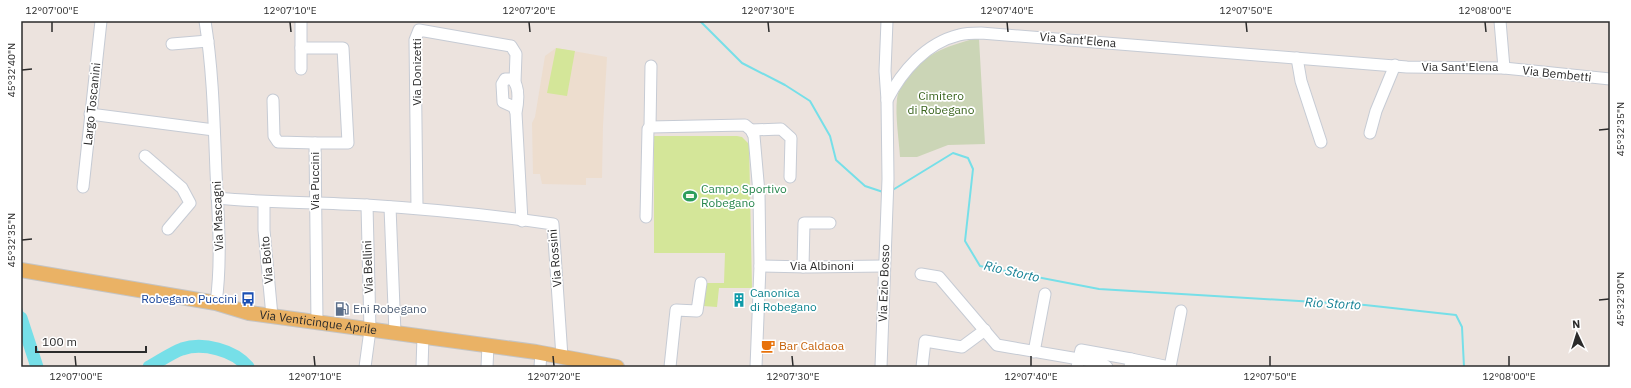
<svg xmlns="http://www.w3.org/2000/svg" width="1631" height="388" font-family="'IBM Plex Sans',sans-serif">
<rect width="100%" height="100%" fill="#ece3de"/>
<path fill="#edddce" d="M556,48L607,57L603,125L602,178H586V185L542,184L540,174H533L532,123L535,117L545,56Z"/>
<path fill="#cbd5b6" d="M973,39H979L985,144L948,145L917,157H900C899,140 895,115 897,99C898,90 903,84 908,77C926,53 945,47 973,39Z"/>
<g fill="#d4e699">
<path d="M556,48L575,51L567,96L547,93Z"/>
<path d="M654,136H737L742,137L749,144L752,288H719L717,307L703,306L704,283H724L725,253H654Z"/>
</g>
<path fill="#76dfe8" d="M21,304L30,335L22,337L21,334Z"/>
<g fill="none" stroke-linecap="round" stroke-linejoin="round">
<g stroke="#76dfe8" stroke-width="2">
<path d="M700,21L742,63L785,85L810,101L830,136L836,160L865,186L883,192"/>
<path d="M891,191L953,153L968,158L973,169L965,241L980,266L1099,289L1365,305L1456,315L1462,327L1464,367"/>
</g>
<g stroke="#76dfe8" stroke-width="13">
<path d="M21,318L37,367"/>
<path d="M149,367C160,361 171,353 182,349C203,342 234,350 248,367"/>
</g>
<defs>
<g id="minor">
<path d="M205,21C213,71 214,122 216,172C218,216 222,259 216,303"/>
<path d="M1500,21L1504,68"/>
<path d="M301,22V69"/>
<path d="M172,44L208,41"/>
<path d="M301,48H343L348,143H315L317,322"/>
<path d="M1297,58L1301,81L1321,142"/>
<path d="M273,100L274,136L278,142L315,143"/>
<path d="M887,100C902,71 926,43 959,35C966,33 974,33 981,33L1407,67L1504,68L1610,79"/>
<path d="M516,113L514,107L503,102L502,84L505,79H512C520,86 518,103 516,113L522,221"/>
<path d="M90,114L214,130"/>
<path d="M650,127L651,66"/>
<path d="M751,130L781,129L791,138L790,177"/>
<path d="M1370,133L1376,111L1395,65"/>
<path d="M145,156L182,188L190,203L168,229"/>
<path d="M83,187L101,21"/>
<path d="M217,198C267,203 316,202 366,205C429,209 491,215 553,224L562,357"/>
<path d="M264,203V230L272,316"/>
<path d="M390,207L395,333"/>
<path d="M417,208L415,40L419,30L511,46L516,54L515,82"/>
<path d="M646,217L648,129L650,127L745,125L751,130L754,136L759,193L760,266L756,367"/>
<path d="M760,266L808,267L884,266"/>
<path d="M803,267L804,223H830"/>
<path d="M921,274L939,277L997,345L1102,363L1107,367"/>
<path d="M1034,352L1045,294"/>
<path d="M1131,359L1169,367"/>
<path d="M365,367L370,330L367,205"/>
<path d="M422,367L423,337"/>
<path d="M487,367L488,345"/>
<path d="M540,367L541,353"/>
<path d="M670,367L676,310L697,311L701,283"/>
<path d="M881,367L888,179L887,100L885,71L887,21"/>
<path d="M922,367L925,341L962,347L985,330"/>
<path d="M1077,367L1081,350L1131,359L1130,367"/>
<path d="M1170,367L1181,311"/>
</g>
<g id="major">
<path id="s1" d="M21,270L216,303L249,313L536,352L617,367"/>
</g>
</defs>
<use href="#minor" stroke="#c6cbd4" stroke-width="13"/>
<use href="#major" stroke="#c4c4c4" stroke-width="16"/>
<use href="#minor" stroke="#fff" stroke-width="11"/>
<use href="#major" stroke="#eab265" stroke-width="14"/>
</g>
<path fill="none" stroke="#2b2b2b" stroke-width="1.5" d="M52,22V32M290,22L291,32M529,22L530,32M768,22L769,32M1007,22L1008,32M1246,22L1247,32M1485,22L1486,32M22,70L32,69M1599,130L1609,129M22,240L32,239M1599,300L1609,299M75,356L76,366M314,356L315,366M553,356L554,366M792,356L793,366M1031,356V366M1270,356V366M1509,356V366"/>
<defs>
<symbol id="stadium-bare" viewBox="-9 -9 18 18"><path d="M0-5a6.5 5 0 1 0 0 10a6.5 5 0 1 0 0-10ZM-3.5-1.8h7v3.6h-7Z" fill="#2e9e5b" stroke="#fff" stroke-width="2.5" paint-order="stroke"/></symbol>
<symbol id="bus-bare" viewBox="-9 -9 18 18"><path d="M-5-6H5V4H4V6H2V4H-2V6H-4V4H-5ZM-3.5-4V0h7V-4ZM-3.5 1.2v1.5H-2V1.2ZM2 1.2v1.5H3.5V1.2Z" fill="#1a4fb4" stroke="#fff" stroke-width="2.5" paint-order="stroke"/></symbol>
<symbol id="building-bare" viewBox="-9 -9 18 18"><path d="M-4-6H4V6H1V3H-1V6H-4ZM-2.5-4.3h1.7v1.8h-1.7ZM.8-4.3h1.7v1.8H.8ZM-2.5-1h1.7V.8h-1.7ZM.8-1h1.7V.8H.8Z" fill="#0f9aa8" stroke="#fff" stroke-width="2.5" paint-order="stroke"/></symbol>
<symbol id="fuel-bare" viewBox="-9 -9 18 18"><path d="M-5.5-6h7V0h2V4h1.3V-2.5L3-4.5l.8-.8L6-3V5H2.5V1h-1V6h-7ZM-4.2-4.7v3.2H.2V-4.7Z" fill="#5c6f8a" stroke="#fff" stroke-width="2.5" paint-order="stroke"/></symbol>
<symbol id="cafe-bare" viewBox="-9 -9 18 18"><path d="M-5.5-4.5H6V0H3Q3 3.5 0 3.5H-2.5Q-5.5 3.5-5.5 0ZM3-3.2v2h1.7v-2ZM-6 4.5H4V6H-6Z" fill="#e8710a" stroke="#fff" stroke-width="2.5" paint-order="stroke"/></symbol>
</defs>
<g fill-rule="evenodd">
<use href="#stadium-bare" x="680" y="186" width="20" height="20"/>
<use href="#bus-bare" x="238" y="289" width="20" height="20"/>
<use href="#building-bare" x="729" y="290" width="20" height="20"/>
<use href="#fuel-bare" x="332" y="299" width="20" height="20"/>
<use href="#cafe-bare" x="758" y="336" width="20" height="20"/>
</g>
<g text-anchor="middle" stroke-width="3.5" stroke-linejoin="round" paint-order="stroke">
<g font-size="12" fill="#2b2b2b" stroke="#fff">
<text transform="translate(1078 40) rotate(5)" y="4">Via Sant'Elena</text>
<text x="1460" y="71">Via Sant'Elena</text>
<text transform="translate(417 72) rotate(-90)" y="4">Via Donizetti</text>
<text transform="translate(1557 74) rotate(6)" y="4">Via Bembetti</text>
<text transform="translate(92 104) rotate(-84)" y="4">Largo Toscanini</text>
<text transform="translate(315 181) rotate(-90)" y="4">Via Puccini</text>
<text transform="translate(218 216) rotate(-92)" y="4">Via Mascagni</text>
<text transform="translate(555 258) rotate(-95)" y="4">Via Rossini</text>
<text transform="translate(267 260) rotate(-95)" y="4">Via Boito</text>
<text x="822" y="270">Via Albinoni</text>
<text transform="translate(368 267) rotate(-92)" y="4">Via Bellini</text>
<text transform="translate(884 283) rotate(-88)" y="4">Via Ezio Bosso</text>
<text dy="4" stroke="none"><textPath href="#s1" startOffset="302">Via Venticinque Aprile</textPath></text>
</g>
<g font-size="12" fill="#3a641e" stroke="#fff">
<text x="941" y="100">Cimitero<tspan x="941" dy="14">di Robegano</tspan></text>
</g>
<g font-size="12" fill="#27864d" stroke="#fff" text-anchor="start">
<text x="701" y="193">Campo Sportivo<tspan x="701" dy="14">Robegano</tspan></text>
</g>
<g font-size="12" fill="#0d838f" stroke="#fff" text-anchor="start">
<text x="750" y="297">Canonica<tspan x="750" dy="14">di Robegano</tspan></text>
</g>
<g font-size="12" fill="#164399" stroke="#fff" text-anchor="end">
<text x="237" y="303">Robegano Puccini</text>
</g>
<g font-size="12" fill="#4e5e75" stroke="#fff" text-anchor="start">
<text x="353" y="313">Eni Robegano</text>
</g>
<g font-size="12" fill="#c56008" stroke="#fff" text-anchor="start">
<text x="779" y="350">Bar Caldaoa</text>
</g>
<g font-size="13" font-style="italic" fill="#148195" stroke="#fff">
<text transform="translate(1012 271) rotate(13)" y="5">Rio Storto</text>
<text transform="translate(1333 303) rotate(3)" y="5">Rio Storto</text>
</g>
</g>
<rect width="1631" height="388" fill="none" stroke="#ffffff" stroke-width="44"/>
<g transform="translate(1577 334) rotate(356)" stroke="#ffffff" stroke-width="3" paint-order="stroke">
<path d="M0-3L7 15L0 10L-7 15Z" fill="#2b2b2b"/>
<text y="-6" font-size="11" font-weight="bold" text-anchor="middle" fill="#2b2b2b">N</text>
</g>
<path d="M36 346v6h110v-6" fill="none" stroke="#2b2b2b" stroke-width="2"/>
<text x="42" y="346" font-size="12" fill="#2b2b2b" stroke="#ffffff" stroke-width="3" paint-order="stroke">100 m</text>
<rect x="22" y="22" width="1587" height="344" fill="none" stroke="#2b2b2b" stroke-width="1.5"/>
<g font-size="10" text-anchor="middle" fill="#2b2b2b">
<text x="52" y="14">12°07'00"E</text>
<text x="290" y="14">12°07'10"E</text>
<text x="529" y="14">12°07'20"E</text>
<text x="768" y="14">12°07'30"E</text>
<text x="1007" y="14">12°07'40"E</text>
<text x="1246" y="14">12°07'50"E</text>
<text x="1485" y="14">12°08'00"E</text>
<text transform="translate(11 70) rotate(-90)" y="4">45°32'40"N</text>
<text transform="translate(1620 129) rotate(-90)" y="4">45°32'35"N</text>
<text transform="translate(11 240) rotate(-90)" y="4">45°32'35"N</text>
<text transform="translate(1620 299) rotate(-90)" y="4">45°32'30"N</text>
<text x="76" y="380">12°07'00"E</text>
<text x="315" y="380">12°07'10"E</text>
<text x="554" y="380">12°07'20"E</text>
<text x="793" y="380">12°07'30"E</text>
<text x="1031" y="380">12°07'40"E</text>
<text x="1270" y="380">12°07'50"E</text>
<text x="1509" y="380">12°08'00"E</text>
</g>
</svg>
